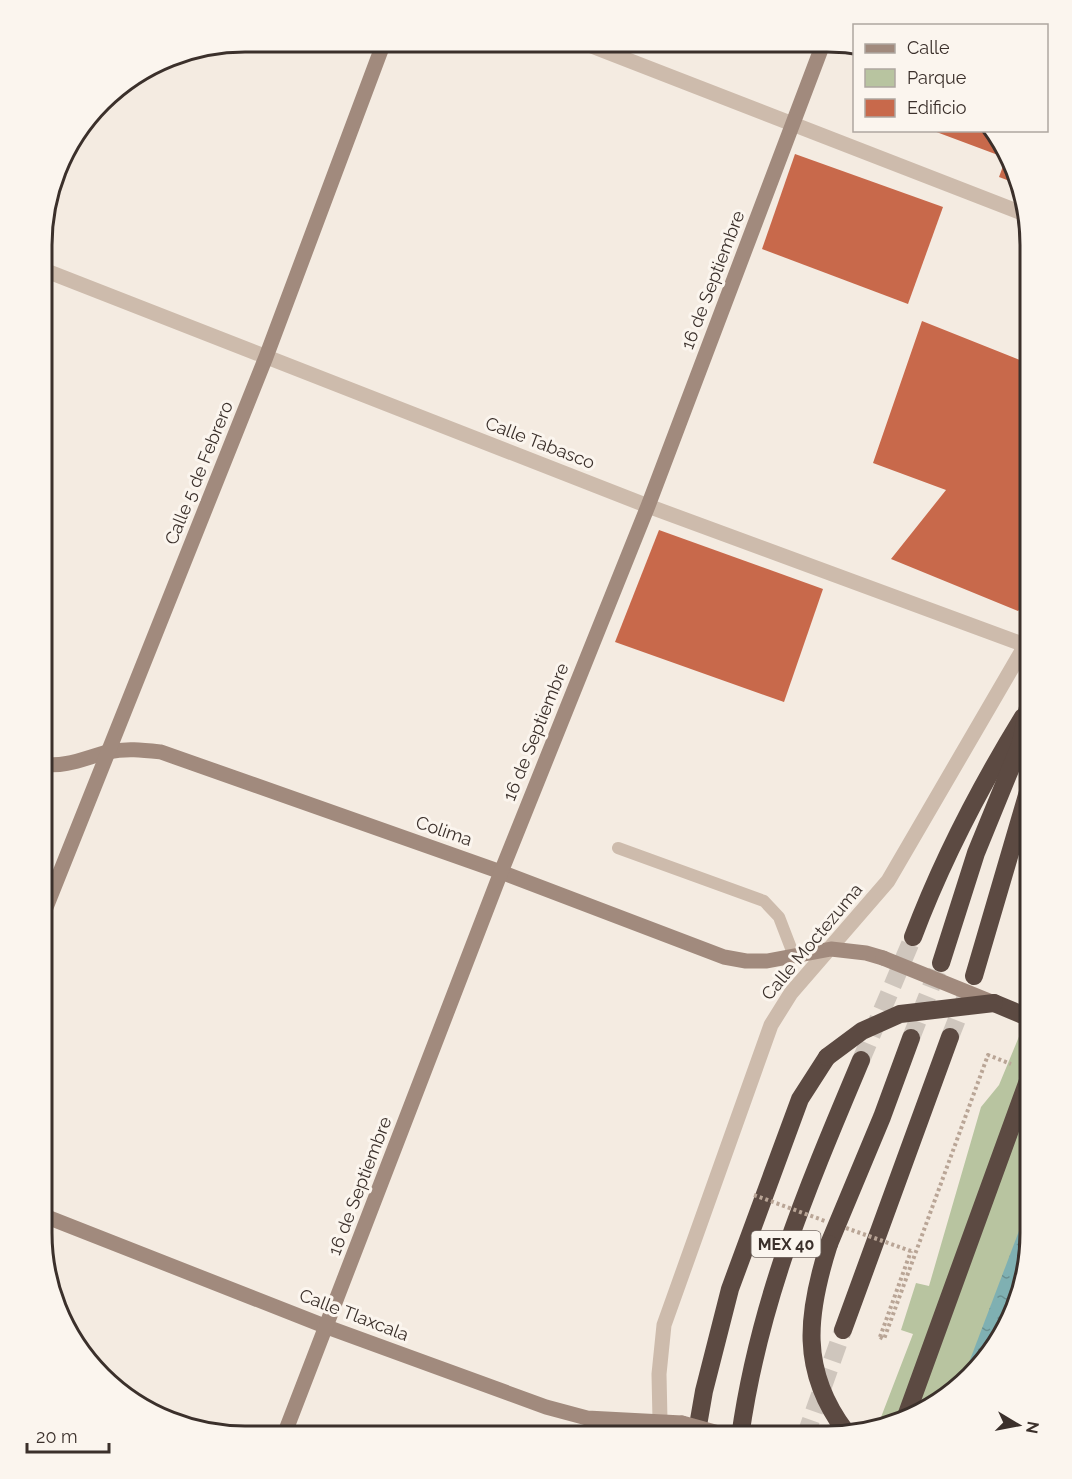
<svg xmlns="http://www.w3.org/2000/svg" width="1072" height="1479" font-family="Raleway,sans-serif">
<defs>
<pattern id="water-ripples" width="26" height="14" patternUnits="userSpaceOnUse" patternTransform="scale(1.5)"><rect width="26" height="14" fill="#7fb0b2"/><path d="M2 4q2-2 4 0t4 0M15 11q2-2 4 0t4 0" fill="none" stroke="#699091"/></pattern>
</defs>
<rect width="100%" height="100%" fill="#f4ebe1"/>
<path fill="#b8c4a0" d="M1030,1010V1247L995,1347L916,1416L878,1425L913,1334L901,1330L916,1283L929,1286L981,1107L999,1085Z"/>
<path fill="url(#water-ripples)" d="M1030,1202V1247L995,1347L965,1373Z"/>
<g fill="#c8694b">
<path d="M931,130H988L1009,156L1015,183L999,177L1006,158Z"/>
<path d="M795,154L943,207L908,304L762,249Z"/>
<path d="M922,321L1030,364V598L1018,611L891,559L946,490L873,463Z"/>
<path d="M659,530L823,589L784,702L615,642Z"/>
</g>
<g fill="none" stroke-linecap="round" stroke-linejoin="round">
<g stroke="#cfc6bd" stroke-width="18" stroke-dasharray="18 9" stroke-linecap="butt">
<path d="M950,1037L967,994"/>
<path d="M911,1038L940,964"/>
<path d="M861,1060L913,937"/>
<path d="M805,1437L843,1330"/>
</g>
<g stroke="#b9a596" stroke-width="4" stroke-dasharray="3 3" stroke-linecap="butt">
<path d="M880,1337L884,1339L988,1055L1011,1064"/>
<path d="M880,1337L911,1251"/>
</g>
<path stroke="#cdbbac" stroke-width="12" d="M618,848L764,901L779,917L794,956"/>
<g stroke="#cdbbac" stroke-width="15">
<path d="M584,43L1022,213"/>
<path d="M44,270L648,506L1025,645"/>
<path d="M657,1437L660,1420L659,1374L664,1325L771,1025L791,993L888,881L1030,637"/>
</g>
<g stroke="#a18a7d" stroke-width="15">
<path d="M43,764C65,768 87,757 108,752C126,748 143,750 161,752L501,872L724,957L746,961H767L831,949L866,953L883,958"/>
<path d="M43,915L266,357L384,42"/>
<path d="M42,1215L327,1327L546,1407L587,1418L682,1423"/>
<path d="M284,1435L501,872L648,506L823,44"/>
</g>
<g stroke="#5c4a42" stroke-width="18">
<path d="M913,937C942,860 980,787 1023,717"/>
<path d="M941,963L976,853L1021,743L1028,707"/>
<path d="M974,976L1030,785"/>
<path d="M994,1003L1030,1018"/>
<path d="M829,1244L882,1117L911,1038"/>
<path d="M843,1330L950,1037"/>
<path d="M905,1419L1030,1075"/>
<path d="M696,1437L704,1391L730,1289L800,1099L827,1057"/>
<path d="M740,1437C759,1300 808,1186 861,1060"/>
</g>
<g stroke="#b9a596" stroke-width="4" stroke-dasharray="3 3" stroke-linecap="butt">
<path d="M754,1195L825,1221"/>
<path d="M846,1228L911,1251"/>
</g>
<g stroke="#a18a7d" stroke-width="15">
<path d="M883,958L994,1003"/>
<path d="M682,1423L733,1437"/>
</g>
<g stroke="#5c4a42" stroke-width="18">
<path d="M827,1057L862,1031L900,1014L994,1003"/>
<path d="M829,1244C807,1313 799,1370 846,1432"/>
</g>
</g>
<g text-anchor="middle" stroke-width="6" stroke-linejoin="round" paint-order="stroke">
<rect fill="#fbf5ee" stroke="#756b66" stroke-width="1.5" x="751.5" y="1231" width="69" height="26" rx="4.5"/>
<g font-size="16" font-weight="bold" fill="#3b302b">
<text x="786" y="1250">MEX 40</text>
</g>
<g font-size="18" fill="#3b302b" stroke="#fbf5ee">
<text transform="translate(713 280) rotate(-69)" y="6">16 de Septiembre</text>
<text transform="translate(540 443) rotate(21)" y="6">Calle Tabasco</text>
<text transform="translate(199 473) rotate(-68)" y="6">Calle 5 de Febrero</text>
<text transform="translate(536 732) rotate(-68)" y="6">16 de Septiembre</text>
<text transform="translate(444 831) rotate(19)" y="6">Colima</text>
<text transform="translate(812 942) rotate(-50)" y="6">Calle Moctezuma</text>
<text transform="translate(360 1186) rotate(-69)" y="6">16 de Septiembre</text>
<text transform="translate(354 1315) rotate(21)" y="6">Calle Tlaxcala</text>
</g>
</g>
<path d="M0 0H1072V1479H0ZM245 52H827A193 193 0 0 1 1020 245V1233A193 193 0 0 1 827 1426H245A193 193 0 0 1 52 1233V245A193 193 0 0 1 245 52Z" fill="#fbf5ee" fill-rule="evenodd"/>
<path fill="none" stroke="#3b302b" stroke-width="3" d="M245 52H827A193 193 0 0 1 1020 245V1233A193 193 0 0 1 827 1426H245A193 193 0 0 1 52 1233V245A193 193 0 0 1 245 52Z"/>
<rect x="853" y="24" width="195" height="108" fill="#fbf5ee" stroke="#aea6a0" stroke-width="1.5"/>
<rect x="865" y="44" width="30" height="9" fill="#a18a7d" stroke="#aea6a0" stroke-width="1.5"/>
<text x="907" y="54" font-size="18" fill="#3b302b">Calle</text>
<rect x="865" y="69" width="30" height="18" fill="#b8c4a0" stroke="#aea6a0" stroke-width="1.5"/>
<text x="907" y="84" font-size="18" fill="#3b302b">Parque</text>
<rect x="865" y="99" width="30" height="18" fill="#c8694b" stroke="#aea6a0" stroke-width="1.5"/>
<text x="907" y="114" font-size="18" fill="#3b302b">Edificio</text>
<g transform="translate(1018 1425) rotate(100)" stroke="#fbf5ee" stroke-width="4.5" paint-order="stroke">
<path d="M0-4.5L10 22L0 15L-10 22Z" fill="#3b302b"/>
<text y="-9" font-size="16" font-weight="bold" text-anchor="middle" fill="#3b302b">N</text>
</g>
<path d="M27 1443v9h82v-9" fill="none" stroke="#3b302b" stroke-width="3"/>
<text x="36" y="1443" font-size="18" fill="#3b302b" stroke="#fbf5ee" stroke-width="4.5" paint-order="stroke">20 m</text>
</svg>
